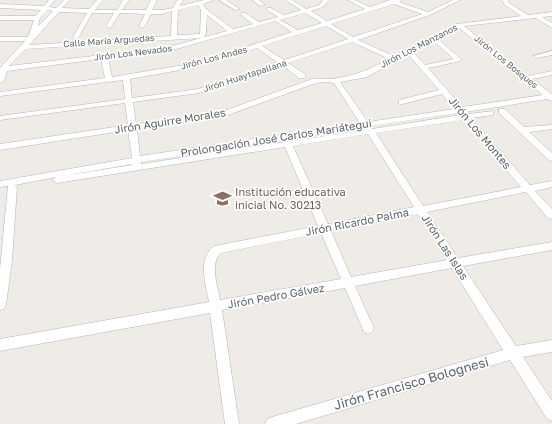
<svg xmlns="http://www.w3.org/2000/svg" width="552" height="424" font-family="'Golos Text',sans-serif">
<rect width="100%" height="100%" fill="#efebe6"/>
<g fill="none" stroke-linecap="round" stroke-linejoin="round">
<defs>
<g id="minor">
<path d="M49,0H55L49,7L56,8L64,0H70L62,8L89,9L97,0H103L95,10H117L123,0H129L122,10H146L151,0H157L152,10H162L173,8L177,0H183L180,6L204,0H214L203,4L206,9L233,29L253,24L241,15V13H245L259,22L278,17L267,10V8H271L284,15L301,10L285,0H292L306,9L319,5L323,0H329L323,7L311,11L327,21L365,9L348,0H355L370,7L390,0H402L399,2L428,12L453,0H460L430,15L358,40L394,56L457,24L521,16L505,5L502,0H508L509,3L528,15L552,12V16L542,17L552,23V28L536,18L464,26L528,76L552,71V75L532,79L552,94V101L547,99L466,112L468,114L493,111V115L471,118L530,185L552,181V187L535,191L552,209V219L548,218L526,192L427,212L458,258L552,242V250L463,266L516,346L552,340V352L523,357L552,401V421L547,419L510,360L296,424H265L267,419L272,417L503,350L452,268L355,286L374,328L372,332L368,334L364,332L345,288L222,310L239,424H225L210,313L0,351V339L209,302C206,283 197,260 214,246L318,226L285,147L57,183L52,180L56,177L15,185L17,187L12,260L6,305L4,309L0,310V269L8,186L0,187V181L132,158L128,130L0,150V144L128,125L125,103L0,120V116L125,99L123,80L0,96V92L105,78L101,59L7,71L4,81L0,83V68L25,41H0V37H28L34,20H0V16H35L41,10L0,8V4L44,6ZM394,4L422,14L353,37L331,24ZM198,5L201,10L200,34L177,35L178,10ZM47,10L53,11L38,26L40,18ZM172,11L171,36L29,45L59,12L87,13L73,37L76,39L79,37L92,13H114L106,26L109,28L111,27L120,13L145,14L139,26L142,28L145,26L151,14H162ZM305,13L322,23L298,30L280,20ZM207,15L227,31L204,37L206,34ZM275,21L292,32L196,63L112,77L108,58L169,51ZM326,26L348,39L284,60L262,46ZM459,28L543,95L462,107L428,68L461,61V59L438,39ZM201,38L169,47L9,66L26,49ZM433,41L454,59L425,65L413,52ZM352,42L389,59C372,68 357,75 338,78C330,80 321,78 312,79L221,112L136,124L133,102L199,93L282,65L299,78H305V74L288,63ZM257,48L277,62L198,89L132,98L130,79L197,67ZM408,54L439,90L399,100V104H402L442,94L454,109L368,122L340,82L367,77ZM326,82L334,83L360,123L140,156L137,129L225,116L316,83ZM458,113L460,115L372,129L371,126ZM464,120L521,187L423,206L376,133ZM364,128L365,130L141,164V162ZM368,134L414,207L328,224L293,146ZM132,164V165L62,176ZM418,214L447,260L351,277L331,231ZM321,233L341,279L220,300C218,286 209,264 221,253Z"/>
<path d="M219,0H226L240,9L235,10Z"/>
<path d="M252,0H259L265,5L260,6Z"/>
<path d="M552,51V55L536,58L533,56Z"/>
<path d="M499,109H505L524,127L552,125V129L529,132L552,153V161L549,160L499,113Z"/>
</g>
</defs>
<use href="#minor" stroke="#b1b5b8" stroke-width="1"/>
<use href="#minor" fill="#fff" fill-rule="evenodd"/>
</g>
<defs>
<symbol id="school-bare" viewBox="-9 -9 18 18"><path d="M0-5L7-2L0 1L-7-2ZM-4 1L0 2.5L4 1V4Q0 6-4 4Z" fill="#8d6e63" stroke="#fff" stroke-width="2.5" paint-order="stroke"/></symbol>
</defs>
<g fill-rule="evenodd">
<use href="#school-bare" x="210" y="186" width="25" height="25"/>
</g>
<g text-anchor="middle" stroke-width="3.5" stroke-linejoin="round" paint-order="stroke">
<g font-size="9" fill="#5d6366" stroke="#fff">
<text transform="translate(109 41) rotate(-4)" y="3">Calle María Arguedas</text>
<text transform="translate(419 46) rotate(-27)" y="3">Jirón Los Manzanos</text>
<text transform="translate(133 53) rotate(-7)" y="3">Jirón Los Nevados</text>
<text transform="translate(214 58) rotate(-15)" y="3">Jirón Los Andes</text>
<text transform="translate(506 62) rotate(39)" y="3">Jirón Los Bosques</text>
<text transform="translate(245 76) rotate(-18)" y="3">Jirón Huaytapallana</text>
</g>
<g font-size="11" fill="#5d6366" stroke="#fff">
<text transform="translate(170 121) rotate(-9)" y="4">Jirón Aguirre Morales</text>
<text transform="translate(480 133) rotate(50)" y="4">Jirón Los Montes</text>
<text transform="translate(276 138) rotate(-9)" y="4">Prolongación José Carlos Mariátegui</text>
<text transform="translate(357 222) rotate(-11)" y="4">Jirón Ricardo Palma</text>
<text transform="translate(445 247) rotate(57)" y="4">Jirón Las Islas</text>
<text transform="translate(276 296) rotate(-10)" y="4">Jirón Pedro Gálvez</text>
</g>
<g font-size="11" fill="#785e54" stroke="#fff" text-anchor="start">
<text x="235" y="196">Institución educativa<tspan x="235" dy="13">inicial No. 30213</tspan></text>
</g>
<g font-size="13" fill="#5d6366" stroke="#fff">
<text transform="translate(411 383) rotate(-16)" y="5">Jirón Francisco Bolognesi</text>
</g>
</g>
</svg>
